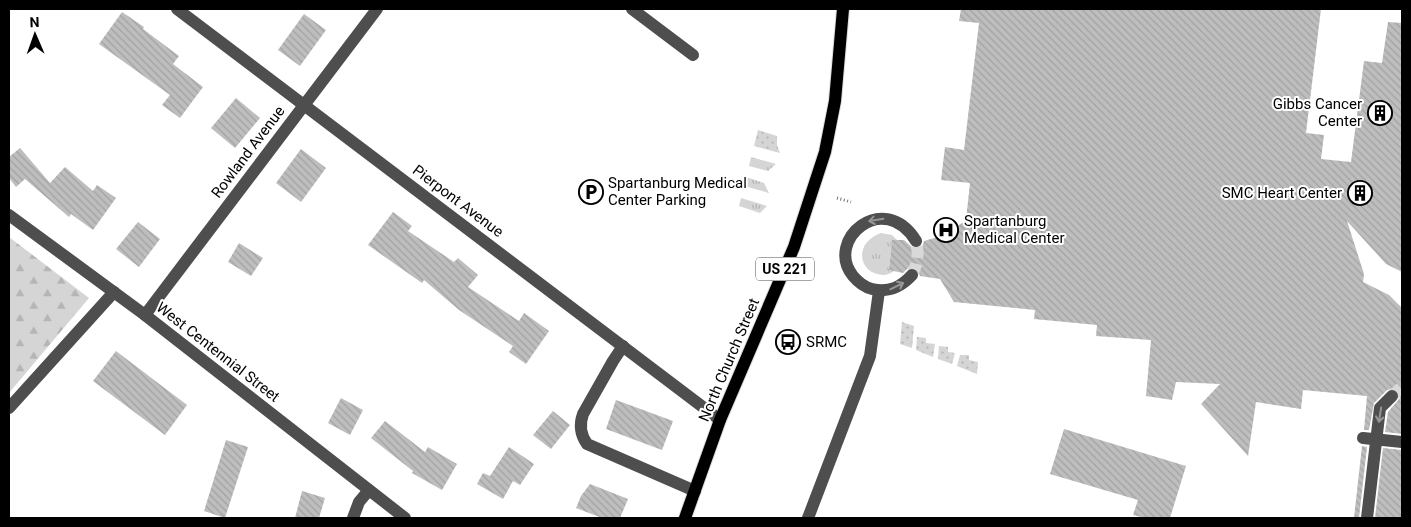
<svg xmlns="http://www.w3.org/2000/svg" width="1411" height="527" font-family="Roboto,sans-serif">
<defs>
<pattern id="grass-tufts" width="24" height="20" patternUnits="userSpaceOnUse" patternTransform="scale(1.25)"><rect width="24" height="20" fill="#d5d5d5"/><path d="M3 7l-1-3M5 7V3M7 7l1-3M15 17l-1-3M17 17v-4M19 17l1-3" fill="none" stroke="#b5b5b5"/></pattern>
<pattern id="forest-firs" width="22" height="20" patternUnits="userSpaceOnUse" patternTransform="scale(1.25)"><rect width="22" height="20" fill="#d5d5d5"/><path d="M5 1l3.5 6h-7zM16 11l3.5 6h-7z" fill="#b5b5b5"/></pattern>
<pattern id="garden-dots" width="8" height="8" patternUnits="userSpaceOnUse" patternTransform="scale(1.25)"><rect width="8" height="8" fill="#d5d5d5"/><path d="M2 2h.1M6 6h.1" fill="none" stroke="#b5b5b5" stroke-width="1.8" stroke-linecap="round"/></pattern>
<pattern id="building-back-hatch" width="6" height="6" patternUnits="userSpaceOnUse" patternTransform="scale(1.25)"><rect width="6" height="6" fill="#bebebe"/><path d="M-1 5l2 2M0 0l6 6M5-1l2 2" fill="none" stroke="#a2a2a2"/></pattern>
</defs>
<rect width="100%" height="100%" fill="#fff"/>
<g fill="url(#grass-tufts)">
<path d="M751,157L776,164L768,171L749,166Z"/>
<path d="M746,177L764,183L769,193L744,186Z"/>
<path d="M741,198L767,206L760,213L739,206Z"/>
<path d="M881,233L892,235L897,240H892L889,270L894,271C891,273 887,275 883,275C858,274 853,243 881,233Z"/>
</g>
<path fill="url(#forest-firs)" d="M9,237L89,298L9,393Z"/>
<g fill="url(#garden-dots)">
<path d="M758,130L777,136V145L780,153L754,146Z"/>
<path d="M902,322L914,326L912,348L900,344Z"/>
<path d="M917,337L926,338V343L935,344L933,357L916,350Z"/>
<path d="M939,346L948,347V352L955,353L952,364L938,359Z"/>
<path d="M960,355H969V360L978,362L977,374L957,366Z"/>
</g>
<g fill="url(#building-back-hatch)">
<path d="M961,9H1321L1306,133L1324,135L1321,159L1351,162L1364,61L1382,63L1388,22L1402,23V272L1386,264L1347,221L1364,274L1363,282L1389,295L1402,308V434L1385,432L1388,412L1400,398L1398,391L1395,388L1387,390L1374,403L1369,430H1364L1367,396L1303,390L1301,409L1256,402L1248,456L1201,404L1220,384L1176,382L1172,400L1146,396L1151,340L1096,336L1097,325L1034,319L1035,310L954,302L940,279L920,276L918,270L914,267H909L903,273L889,270L892,240H904L913,248L918,249L922,247L924,241L945,235L966,220L970,183L941,180L945,147L964,150L979,23L959,21Z"/>
<path d="M122,12L144,27L143,29L179,56L173,64L203,87L180,118L162,105L170,95L99,44Z"/>
<path d="M304,14L326,30L300,66L278,50Z"/>
<path d="M236,98L260,118L235,148L211,128Z"/>
<path d="M20,148L50,183L65,167L93,191L97,185L116,198L93,230L71,214L69,217L25,179L16,187L9,178V157Z"/>
<path d="M301,149L326,168L301,202L276,183Z"/>
<path d="M393,212L412,226L408,231L454,262L458,258L478,275L468,287L519,321L524,313L549,331L526,364L509,352L513,346L459,310L424,280L422,283L368,245Z"/>
<path d="M138,222L160,239L139,267L116,249Z"/>
<path d="M239,243L263,258L251,276L228,262Z"/>
<path d="M116,351L187,405L165,435L93,381Z"/>
<path d="M341,398L363,410L350,435L328,423Z"/>
<path d="M616,400L673,421L662,450L606,429Z"/>
<path d="M553,411L570,425L551,449L533,435Z"/>
<path d="M385,421L425,452L428,447L457,464L442,490L412,473L413,471L371,438Z"/>
<path d="M1064,429L1186,466L1170,518H1145L1133,515L1138,500L1050,474Z"/>
<path d="M226,440L248,447L225,518L204,511Z"/>
<path d="M1362,446L1367,447L1359,518H1354Z"/>
<path d="M509,447L534,464L520,485L513,481L503,499L477,484L483,473L490,476Z"/>
<path d="M1383,448L1402,450V518H1375Z"/>
<path d="M590,484L628,499L620,518H602L576,508L581,496Z"/>
<path d="M302,491L325,498L319,518H295Z"/>
</g>
<g fill="none" stroke-linecap="round" stroke-linejoin="round">
<g stroke="#d9d9d9" stroke-width="12" stroke-dasharray="12 6" stroke-linecap="butt">
<path d="M912,275C918,262 919,254 916,241"/>
<path d="M1392,396L1402,387"/>
</g>
<defs>
<path id="major" d="M685,518L720,420L794,247L825,152L835,101L843,9"/>
</defs>
<use href="#major" stroke="#dbdbdb" stroke-width="14"/>
<path stroke="#707070" stroke-width="3" stroke-dasharray="1 2.5" stroke-linecap="butt" d="M837,198L851,202"/>
<g stroke="#4e4e4e" stroke-width="12">
<path d="M177,9L720,420"/>
<path d="M632,9L693,55"/>
<path d="M9,215L145,315L405,518"/>
<path d="M912,275C901,287 889,293 872,289C864,287 858,282 853,276C824,240 884,189 916,241"/>
<path d="M145,315L377,9"/>
<path d="M623,346L613,361L583,414C579,425 580,434 587,444L695,491"/>
<path d="M9,408L114,292"/>
<path d="M1363,438L1402,442"/>
<path d="M353,518L359,502L369,490"/>
<path d="M808,518L870,356L879,291"/>
<path d="M1367,518L1380,408L1392,396"/>
</g>
<use href="#major" stroke="#000" stroke-width="12"/>
</g>
<defs><path id="oneway-shaft" d="M-6 0H5M1.5-3L5.5 0L1.5 3" fill="none" stroke-width="1.6" stroke-linecap="round" stroke-linejoin="round" transform="scale(1.25)"/></defs>
<g stroke="#959595">
<use href="#oneway-shaft" transform="translate(876 220) rotate(171)"/>
<use href="#oneway-shaft" transform="translate(897 286) rotate(-26)"/>
<use href="#oneway-shaft" transform="translate(1380 415) rotate(99)"/>
</g>
<defs>
<symbol id="building-ring" viewBox="-11 -11 22 22"><circle r="9.5" fill="#fff" stroke="#000" stroke-width="1.5"/><path d="M-4-6H4V6H1V3H-1V6H-4ZM-2.5-4.3h1.7v1.8h-1.7ZM.8-4.3h1.7v1.8H.8ZM-2.5-1h1.7V.8h-1.7ZM.8-1h1.7V.8H.8Z" fill="#000"/></symbol>
<symbol id="parking-ring" viewBox="-11 -11 22 22"><circle r="9.5" fill="#fff" stroke="#000" stroke-width="1.5"/><path d="M-3.5-5.5H1a3.5 3.5 0 0 1 0 7H-1V5.5H-3.5ZM-1-3.4V-.6H.8a1.4 1.4 0 0 0 0-2.8Z" fill="#000"/></symbol>
<symbol id="hospital-ring" viewBox="-11 -11 22 22"><circle r="9.5" fill="#fff" stroke="#000" stroke-width="1.5"/><path d="M-5-5h3v3.5h4V-5h3V5h-3V1.5h-4V5h-3Z" fill="#000"/></symbol>
<symbol id="bus-ring" viewBox="-11 -11 22 22"><circle r="9.5" fill="#fff" stroke="#000" stroke-width="1.5"/><path d="M-5-6H5V4H4V6H2V4H-2V6H-4V4H-5ZM-3.5-4V0h7V-4ZM-3.5 1.2v1.5H-2V1.2ZM2 1.2v1.5H3.5V1.2Z" fill="#000"/></symbol>
</defs>
<g fill-rule="evenodd">
<use href="#building-ring" x="1366" y="99" width="28" height="28"/>
<use href="#parking-ring" x="577" y="178" width="28" height="28"/>
<use href="#building-ring" x="1346" y="179" width="28" height="28"/>
<use href="#hospital-ring" x="932" y="216" width="28" height="28"/>
<use href="#bus-ring" x="774" y="328" width="28" height="28"/>
</g>
<g text-anchor="middle" stroke-width="4" stroke-linejoin="round" paint-order="stroke">
<rect fill="#fff" stroke="#4c4c4c" stroke-width="1" x="756" y="257.5" width="58" height="23" rx="4"/>
<g font-size="14" font-weight="bold" fill="#000">
<text x="785" y="274">US 221</text>
</g>
<g font-size="15" fill="#000" stroke="#fff" text-anchor="start">
<text x="1362" y="109" text-anchor="end">Gibbs Cancer<tspan x="1362" dy="17">Center</tspan></text>
<text x="608" y="188">Spartanburg Medical<tspan x="608" dy="17">Center Parking</tspan></text>
<text x="1342" y="198" text-anchor="end">SMC Heart Center</text>
<text x="964" y="226">Spartanburg<tspan x="964" dy="17">Medical Center</tspan></text>
<text x="806" y="347">SRMC</text>
</g>
<g font-size="15" fill="#000" stroke="#fff">
<text transform="translate(248 152) rotate(-53)" y="5">Rowland Avenue</text>
<text transform="translate(458 201) rotate(37)" y="5">Pierpont Avenue</text>
<text transform="translate(218 352) rotate(38)" y="5">West Centennial Street</text>
<text transform="translate(729 360) rotate(-67)" y="5">North Church Street</text>
</g>
</g>
<rect width="1411" height="527" fill="none" stroke="#000000" stroke-width="20"/>
<g transform="translate(35 35) rotate(358)" stroke="#ffffff" stroke-width="4" paint-order="stroke">
<path d="M0-4L9 19L0 12L-9 19Z" fill="#000000"/>
<text y="-8" font-size="14" font-weight="bold" text-anchor="middle" fill="#000000">N</text>
</g>
</svg>
